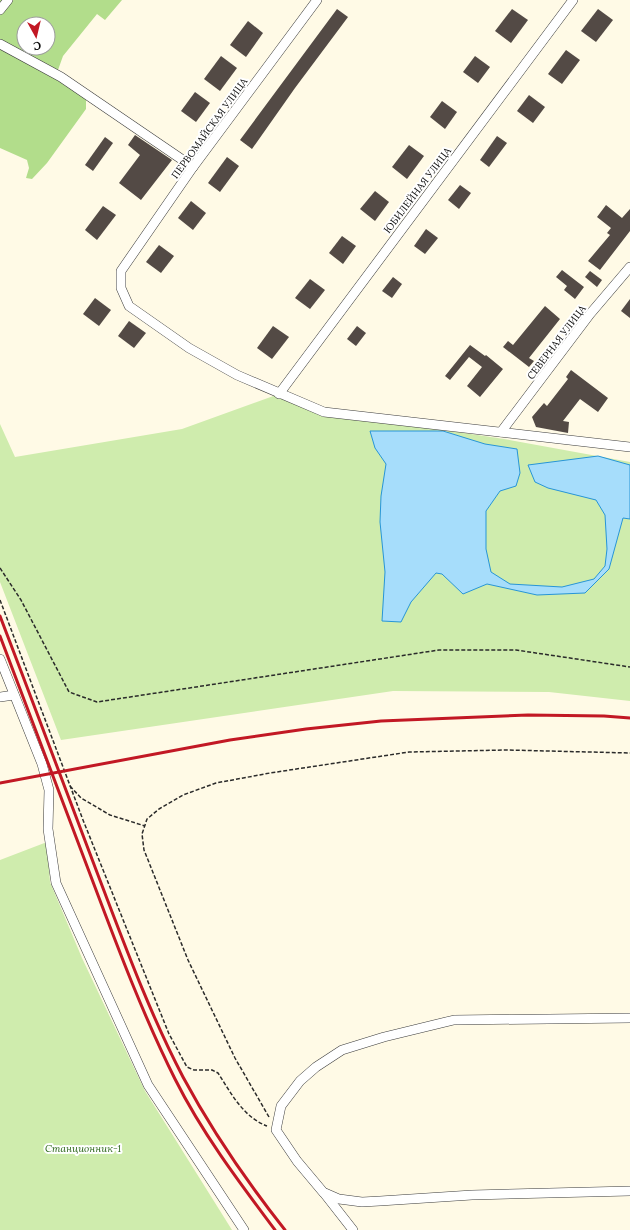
<svg xmlns="http://www.w3.org/2000/svg" width="630" height="1230" font-family="Lora,serif">
<rect width="100%" height="100%" fill="#fffae6"/>
<g fill="#cfecad">
<path d="M279,394L324,412L504,439L630,462V701L549,692L393,691L61,740L0,582V424L15,457L182,429Z"/>
<path d="M47,842L50,882L82,958L145,1091L232,1230H0V860Z"/>
</g>
<path fill="#b2dd8b" fill-rule="evenodd" d="M0,0H122L105,20L97,14L63,56L58,70L64,85L77,91L86,100V109L47,163L32,179L26,178L29,168L27,160L0,148ZM24,24H48V48H24Z"/>
<path fill="#a6ddfb" stroke="#2795d7" d="M370,431H443L485,444L517,449L520,473L516,486L500,491L486,511V549L491,572L510,584L562,587L594,579L605,566L607,549L605,515L596,500L548,488L535,482L528,465L598,456L630,465V519L623,518L609,569L585,593L537,595L487,584L463,594L442,574L436,573L411,602L401,622L382,621L385,572L380,522L381,496L386,464L375,448Z"/>
<g fill="#534a45">
<path d="M337,9L348,17L295,88L252,149L240,140Z"/>
<path d="M512,9L528,20L511,43L495,31Z"/>
<path d="M598,9L613,20L596,42L581,31Z"/>
<path d="M248,21L263,33L246,57L230,45Z"/>
<path d="M566,50L580,60L562,84L548,74Z"/>
<path d="M221,56L237,68L220,91L204,79Z"/>
<path d="M475,56L490,67L478,83L463,72Z"/>
<path d="M195,92L210,103L196,122L181,111Z"/>
<path d="M529,95L545,107L533,123L517,111Z"/>
<path d="M442,101L457,112L445,129L430,117Z"/>
<path d="M135,135L172,160L141,200L119,183L140,155L128,145Z"/>
<path d="M497,136L507,143L489,167L480,160Z"/>
<path d="M105,137L113,143L93,171L85,165Z"/>
<path d="M409,145L424,156L407,179L392,167Z"/>
<path d="M227,157L239,166L220,192L208,183Z"/>
<path d="M460,185L471,193L459,209L448,200Z"/>
<path d="M375,191L389,202L375,221L360,209Z"/>
<path d="M191,201L206,213L193,230L178,218Z"/>
<path d="M606,205L622,218L630,209V231L600,270L588,261L610,235L607,233L611,228L597,217Z"/>
<path d="M103,206L116,215L97,240L85,230Z"/>
<path d="M426,229L438,238L425,254L414,246Z"/>
<path d="M342,236L356,246L343,264L329,253Z"/>
<path d="M159,245L174,256L161,273L146,262Z"/>
<path d="M562,270L584,287L575,299L564,290L567,286L556,277Z"/>
<path d="M590,271L602,280L597,287L585,277Z"/>
<path d="M393,277L402,284L392,298L382,291Z"/>
<path d="M310,279L325,290L310,309L295,298Z"/>
<path d="M95,298L111,310L99,326L83,314Z"/>
<path d="M630,299V318L621,311Z"/>
<path d="M545,306L560,319L529,358L534,361L529,367L503,347L508,341L513,345Z"/>
<path d="M129,321L146,333L134,348L118,336Z"/>
<path d="M273,326L289,337L272,359L257,348Z"/>
<path d="M357,326L366,333L356,346L347,339Z"/>
<path d="M470,345L485,356L486,355L503,369L480,397L467,386L482,367L469,357L450,380L445,376Z"/>
<path d="M571,370L608,398L598,412L580,399L563,421L569,422L568,433L536,427L532,417L544,403L547,406L568,379L566,377Z"/>
</g>
<g fill="none" stroke-linecap="round" stroke-linejoin="round">
<defs>
<g id="minor">
<path d="M317,0L193,167L121,271V288L129,306L189,348L237,375L324,412L630,447"/>
<path d="M0,10L8,0"/>
<path d="M0,44L61,77L193,167"/>
<path d="M279,394L573,0"/>
<path d="M501,432L590,314L630,267"/>
<path d="M0,659L42,764L49,790L48,829L56,883L148,1085L244,1230"/>
<path d="M0,697L14,695"/>
<path d="M630,1018L454,1020L384,1037L342,1050L316,1067L300,1081L281,1106L276,1130L297,1161L323,1192L339,1199L362,1202L380,1201L472,1195L630,1191"/>
<path d="M324,1193L353,1230"/>
</g>
</defs>
<use href="#minor" stroke="#3c3c3c" stroke-width="10"/>
<g stroke="#2b2b2b" stroke-width="1.5" stroke-dasharray="4 2" stroke-linecap="butt">
<path d="M0,568L21,600L69,692L97,702L439,650H516L630,667"/>
<path d="M0,600L83,820L169,1034L187,1067L194,1070H212L218,1073C231,1093 243,1117 267,1126"/>
<path d="M70,786L81,798L110,815L145,826"/>
<path d="M269,1117L235,1058L188,960L144,850L142,834L147,819L159,809L183,795L216,783L270,773L409,752L507,750L630,753"/>
</g>
<use href="#minor" stroke="#fff" stroke-width="9"/>
<g stroke="#c21824" stroke-width="3">
<path d="M0,616C33,702 65,788 98,875C124,943 149,1012 183,1077C212,1131 247,1182 285,1230"/>
<path d="M0,636C30,715 60,795 90,874C116,943 142,1013 175,1079C202,1133 239,1182 275,1230"/>
<path d="M0,783L230,740L306,729L381,721L528,715L604,716L630,718"/>
</g>
</g>
<g text-anchor="middle" stroke-width="4" stroke-linejoin="round" paint-order="stroke">
<g font-size="10" fill="#090909" stroke="#fff">
<text transform="translate(209 128) rotate(-54)" y="4">ПЕРВОМАЙСКАЯ УЛИЦА</text>
<text transform="translate(417 190) rotate(-53)" y="4">ЮБИЛЕЙНАЯ УЛИЦА</text>
<text transform="translate(556 342) rotate(-53)" y="4">СЕВЕРНАЯ УЛИЦА</text>
</g>
<g font-size="10" font-style="italic" fill="#286416" stroke="#fff">
<text x="83" y="1152">Станционник-1</text>
</g>
</g>
<g transform="translate(36 36) rotate(172)"><circle r="19" fill="#ffffff" stroke="#9d9d9d"/>
<path d="M0-3L7 15L0 10L-7 15Z" fill="#c21824"/>
<text y="-6" font-size="11" font-weight="bold" text-anchor="middle" fill="#090909">С</text>
</g>
</svg>
